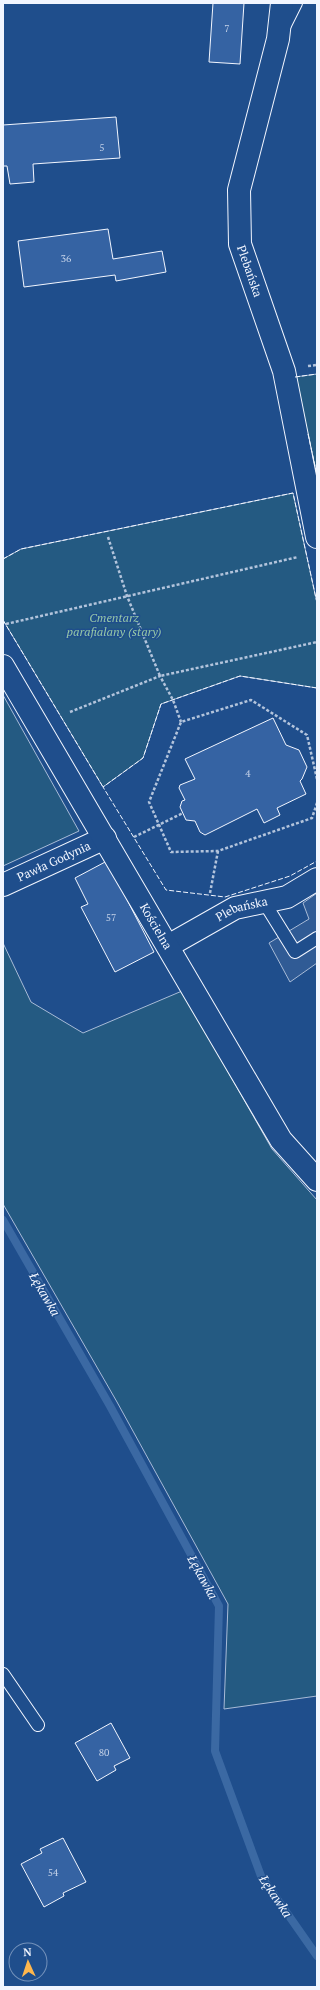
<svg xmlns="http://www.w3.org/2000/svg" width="320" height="1990" font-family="'PT Serif',serif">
<rect width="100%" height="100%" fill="#1f4e8c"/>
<g fill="#245a82" stroke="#a8bbd7">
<path d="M317,374V475L295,377Z"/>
<path d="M293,493L317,603V688L240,676L161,704L143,758L103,787L3,620V559L21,549Z"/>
<path d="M3,695L79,831L3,866Z"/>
<path d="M3,943L31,1002L83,1033L182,991L272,1149L317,1200V1696L224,1709L228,1604L117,1402L3,1204Z"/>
</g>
<path fill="#305b95" stroke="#a8bbd7" d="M317,893V963L290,982L269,943L309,919L303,903Z"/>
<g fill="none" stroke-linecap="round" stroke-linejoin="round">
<path stroke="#3b69a3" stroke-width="8" d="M3,1220L110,1406L219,1606L215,1751L261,1876L317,1956"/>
</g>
<g fill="#3563a3" stroke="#f2f6ff">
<path d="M213,3H244L240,64L209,62Z"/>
<path d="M116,117L120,158L33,164L34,182L10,184L7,166H3V125Z"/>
<path d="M108,229L113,259L162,251L166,272L116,281L115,275L24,287L18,241Z"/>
<path d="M273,718L286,745L299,750L307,767L302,779L300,781L306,794L277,808L280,815L264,823L257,809L205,835L200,832L195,821L186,820L180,807L182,801L185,800L179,788L180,785L195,779L185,759Z"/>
<path d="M107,861L154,952L115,972L81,907L88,904L75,878Z"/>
<path d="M111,1723L130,1758L114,1766L116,1770L97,1781L75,1743Z"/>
<path d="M63,1838L86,1882L63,1893L64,1896L44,1907L21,1864L42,1853L40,1849Z"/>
</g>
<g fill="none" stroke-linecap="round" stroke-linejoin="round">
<defs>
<g id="service">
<path d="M285,25L296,3"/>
<path d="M264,902L295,952L317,938"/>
<path d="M3,1674L38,1725"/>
</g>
<g id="minor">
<path id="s1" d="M282,3L278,39L239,190L240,244L284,371L317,537"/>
<path id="s2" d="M3,885L105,838"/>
<path id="s3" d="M168,946L235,908L287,897L317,879"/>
</g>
<g id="tertiary">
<path id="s4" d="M3,666L281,1140L317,1180"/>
</g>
</defs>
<use href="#service" stroke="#f2f6ff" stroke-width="14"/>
<use href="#minor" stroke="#f2f6ff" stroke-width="24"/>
<use href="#tertiary" stroke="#f2f6ff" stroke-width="24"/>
<g stroke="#b3c4dc" stroke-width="2.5" stroke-dasharray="3 2" stroke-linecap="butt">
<path d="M308,366L317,365"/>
<path d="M108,537L127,596L160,676L317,642"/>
<path d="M6,624L298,557"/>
<path d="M70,712L160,676L173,700L181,722"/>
<path d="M317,779L307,735L251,700L181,722L149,802L171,852L218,851L312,818L317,803"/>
<path d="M134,837L183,813"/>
<path d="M210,893L218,851"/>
</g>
<use href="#service" stroke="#1f4e8c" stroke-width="12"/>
<use href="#minor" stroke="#1f4e8c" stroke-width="22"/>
<use href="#tertiary" stroke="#1f4e8c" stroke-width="22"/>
<g stroke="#f2f6ff" stroke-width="1" stroke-dasharray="5 2" stroke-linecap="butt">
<path d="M295,377L317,374"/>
<path d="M308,434L317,475"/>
<path d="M3,559L21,549L293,493L317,603"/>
<path d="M3,620L103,787L104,786"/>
<path d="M317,688L240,676L161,704L143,758L103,787L166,890L225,897L290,876L317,861"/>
</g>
</g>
<g text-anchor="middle" stroke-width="3" stroke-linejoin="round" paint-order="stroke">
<g font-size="10" fill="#c3d1e8">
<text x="227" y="32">7</text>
<text x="102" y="151">5</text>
<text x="66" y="262">36</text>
<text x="248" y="777">4</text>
<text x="111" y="921">57</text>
<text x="104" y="1756">80</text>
<text x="53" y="1876">54</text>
</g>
<g font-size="12" fill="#f2f6ff" stroke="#1f4e8c">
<text dy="4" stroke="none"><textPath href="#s1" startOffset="275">Plebańska</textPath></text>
<text dy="4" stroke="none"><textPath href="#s2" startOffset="56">Pawła Godynia</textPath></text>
<text dy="4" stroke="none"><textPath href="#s3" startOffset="83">Plebańska</textPath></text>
<text dy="4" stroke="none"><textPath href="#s4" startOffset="302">Kościelna</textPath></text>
</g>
<g font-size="12" font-style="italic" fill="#97c8a6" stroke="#1f4e8c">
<text x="114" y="622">Cmentarz<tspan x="114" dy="14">parafialany (stary)</tspan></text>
</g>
<g font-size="13" font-style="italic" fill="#f2f6ff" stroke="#1f4e8c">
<text transform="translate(45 1294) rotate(60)" y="5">Łękawka</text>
<text transform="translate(203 1577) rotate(61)" y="5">Łękawka</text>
<text transform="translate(276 1896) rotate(56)" y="5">Łękawka</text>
</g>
</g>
<rect width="320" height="1990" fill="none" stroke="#f2f6ff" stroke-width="8"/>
<g transform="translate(28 1962) rotate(357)"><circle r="19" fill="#1f4e8c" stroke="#7391ba"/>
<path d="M0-3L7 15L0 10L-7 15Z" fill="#ffb74d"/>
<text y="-6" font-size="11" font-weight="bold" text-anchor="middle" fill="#f2f6ff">N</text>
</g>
</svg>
